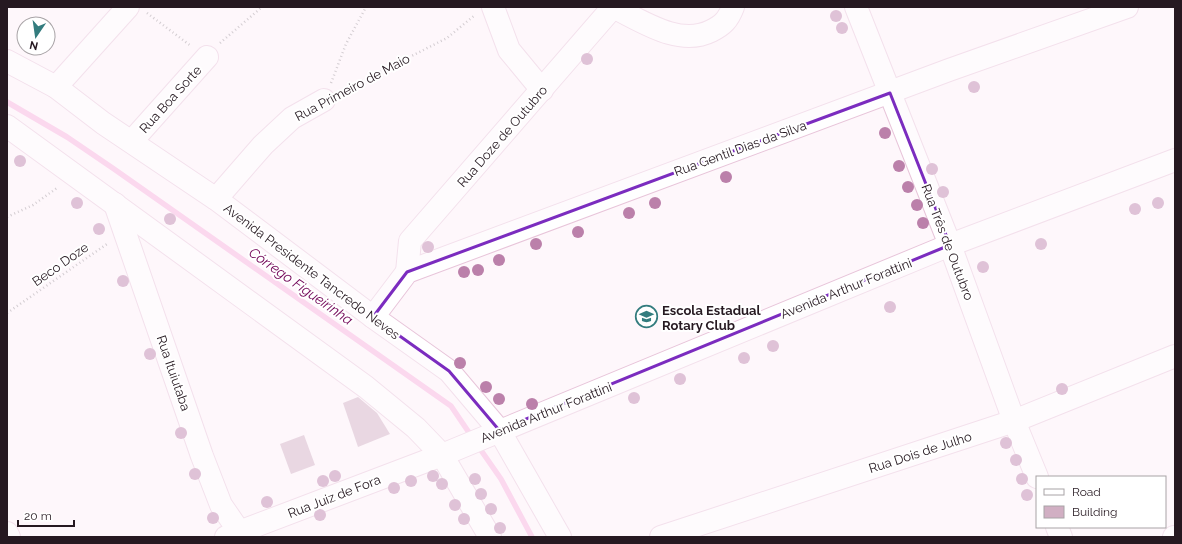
<svg xmlns="http://www.w3.org/2000/svg" width="1182" height="544" font-family="Raleway,sans-serif">
<rect width="100%" height="100%" fill="#fef7fb"/>
<g fill="none" stroke-linecap="round" stroke-linejoin="round">
<g stroke="#f9b1de" stroke-width="5.5">
<path d="M7,102L67,137L114,169L451,406L472,437"/>
<path d="M478,446L501,479L532,537"/>
</g>
</g>
<g fill="#d1afc3">
<path d="M358,397L377,413L390,434L358,447L343,403Z"/>
<path d="M304,435L315,465L291,474L280,444Z"/>
</g>
<g fill="none" stroke-linecap="round" stroke-linejoin="round">
<defs>
<g id="minor">
<path d="M493,7L509,50L542,90"/>
<path d="M613,7C642,21 679,47 711,31C723,25 728,20 733,7"/>
<path d="M856,7L950,245L1014,421L1037,477"/>
<path d="M56,87L128,7"/>
<path d="M132,141L207,57"/>
<path d="M216,199L263,145L292,118L324,100"/>
<path d="M115,204L202,456L221,505L243,537"/>
<path d="M407,272L410,241L613,7"/>
<path d="M373,317L407,272L949,70L1127,7"/>
<path d="M1057,527L1061,537"/>
<path d="M7,533L9,537"/>
<path d="M226,537L442,455L950,245L1175,160"/>
<path d="M661,537L1014,421L1175,356"/>
<path d="M1174,537H1175"/>
</g>
<g id="major">
<path d="M7,61L56,87L103,123L216,199L373,317L449,371L499,430L560,537"/>
<path d="M7,126L366,387L416,428L442,455L490,537"/>
</g>
</defs>
<use href="#minor" stroke="#e8c5da" stroke-width="24"/>
<use href="#major" stroke="#e8c5da" stroke-width="24"/>
<g stroke="#a2999f" stroke-width="2.5" stroke-dasharray="1 3" stroke-linecap="butt">
<path d="M147,13L191,46"/>
<path d="M220,43L262,7"/>
<path d="M331,83L346,44L366,7"/>
<path d="M341,92L447,38L475,15"/>
<path d="M7,217L33,205L57,188"/>
<path d="M7,313L107,244"/>
</g>
<use href="#minor" stroke="#fff" stroke-width="22"/>
<use href="#major" stroke="#fff" stroke-width="22"/>
</g>
<g fill="#bb80aa">
<circle cx="836" cy="16" r="6"/>
<circle cx="842" cy="28" r="6"/>
<circle cx="587" cy="59" r="6"/>
<circle cx="974" cy="87" r="6"/>
<circle cx="885" cy="133" r="6"/>
<circle cx="20" cy="161" r="6"/>
<circle cx="899" cy="166" r="6"/>
<circle cx="932" cy="169" r="6"/>
<circle cx="726" cy="177" r="6"/>
<circle cx="908" cy="187" r="6"/>
<circle cx="943" cy="192" r="6"/>
<circle cx="77" cy="203" r="6"/>
<circle cx="655" cy="203" r="6"/>
<circle cx="1158" cy="203" r="6"/>
<circle cx="917" cy="205" r="6"/>
<circle cx="1135" cy="209" r="6"/>
<circle cx="629" cy="213" r="6"/>
<circle cx="170" cy="219" r="6"/>
<circle cx="923" cy="223" r="6"/>
<circle cx="99" cy="229" r="6"/>
<circle cx="578" cy="232" r="6"/>
<circle cx="536" cy="244" r="6"/>
<circle cx="1041" cy="244" r="6"/>
<circle cx="428" cy="247" r="6"/>
<circle cx="499" cy="260" r="6"/>
<circle cx="983" cy="267" r="6"/>
<circle cx="478" cy="270" r="6"/>
<circle cx="464" cy="272" r="6"/>
<circle cx="123" cy="281" r="6"/>
<circle cx="890" cy="307" r="6"/>
<circle cx="773" cy="346" r="6"/>
<circle cx="150" cy="354" r="6"/>
<circle cx="744" cy="358" r="6"/>
<circle cx="460" cy="363" r="6"/>
<circle cx="680" cy="379" r="6"/>
<circle cx="486" cy="387" r="6"/>
<circle cx="1062" cy="389" r="6"/>
<circle cx="634" cy="398" r="6"/>
<circle cx="499" cy="399" r="6"/>
<circle cx="532" cy="404" r="6"/>
<circle cx="181" cy="433" r="6"/>
<circle cx="1006" cy="443" r="6"/>
<circle cx="1016" cy="460" r="6"/>
<circle cx="195" cy="474" r="6"/>
<circle cx="335" cy="476" r="6"/>
<circle cx="433" cy="476" r="6"/>
<circle cx="475" cy="479" r="6"/>
<circle cx="1022" cy="479" r="6"/>
<circle cx="323" cy="481" r="6"/>
<circle cx="411" cy="481" r="6"/>
<circle cx="442" cy="484" r="6"/>
<circle cx="394" cy="488" r="6"/>
<circle cx="481" cy="494" r="6"/>
<circle cx="1027" cy="495" r="6"/>
<circle cx="267" cy="502" r="6"/>
<circle cx="455" cy="505" r="6"/>
<circle cx="491" cy="509" r="6"/>
<circle cx="320" cy="515" r="6"/>
<circle cx="213" cy="518" r="6"/>
<circle cx="464" cy="519" r="6"/>
<circle cx="500" cy="528" r="6"/>
</g>
<path d="M0 0H1182V544H0ZM890,93L950,245L499,430L449,371L373,317L407,272Z" fill="#fef7fb" fill-opacity=".55" fill-rule="evenodd"/>
<path fill="none" stroke="#7b2cbf" stroke-width="3" stroke-linejoin="round" d="M890,93L950,245L499,430L449,371L373,317L407,272Z"/>
<defs>
<symbol id="school-ring" viewBox="-11 -11 22 22"><circle r="9.5" fill="#fff" stroke="#337c7e" stroke-width="1.5"/><path d="M0-5L7-2L0 1L-7-2ZM-4 1L0 2.5L4 1V4Q0 6-4 4Z" fill="#337c7e"/></symbol>
</defs>
<g fill-rule="evenodd">
<use href="#school-ring" x="634" y="304" width="25" height="25"/>
</g>
<g text-anchor="middle" stroke-width="4" stroke-linejoin="round" paint-order="stroke">
<g font-size="13" fill="#261921" stroke="#fff">
<text transform="translate(352 87) rotate(-28)" y="5">Rua Primeiro de Maio</text>
<text transform="translate(170 99) rotate(-48)" y="5">Rua Boa Sorte</text>
<text transform="translate(502 136) rotate(-49)" y="5">Rua Doze de Outubro</text>
<text transform="translate(740 148) rotate(-20)" y="5">Rua Gentil Dias da Silva</text>
<text transform="translate(948 242) rotate(69)" y="5">Rua Três de Outubro</text>
<text transform="translate(60 264) rotate(-35)" y="5">Beco Doze</text>
<text transform="translate(312 271) rotate(37)" y="5">Avenida Presidente Tancredo Neves</text>
<text transform="translate(846 288) rotate(-22)" y="5">Avenida Arthur Forattini</text>
<text transform="translate(174 373) rotate(71)" y="5">Rua Ituiutaba</text>
<text transform="translate(546 412) rotate(-22)" y="5">Avenida Arthur Forattini</text>
<text transform="translate(920 452) rotate(-18)" y="5">Rua Dois de Julho</text>
<text transform="translate(334 496) rotate(-21)" y="5">Rua Juiz de Fora</text>
</g>
<g font-size="13" font-weight="bold" fill="#261921" stroke="#fff" text-anchor="start">
<text x="662" y="315">Escola Estadual<tspan x="662" dy="15">Rotary Club</tspan></text>
</g>
<g font-size="14" font-style="italic" fill="#6f0155" stroke="#fff">
<text transform="translate(301 286) rotate(35)" y="5">Córrego Figueirinha</text>
</g>
</g>
<rect width="1182" height="544" fill="none" stroke="#261921" stroke-width="16"/>
<rect x="1036" y="476" width="130" height="52" fill="#ffffff" stroke="#a8a3a6"/>
<rect x="1044" y="489" width="20" height="6" fill="#ffffff" stroke="#a8a3a6"/>
<text x="1072" y="496" font-size="12" fill="#261921">Road</text>
<rect x="1044" y="506" width="20" height="12" fill="#d1afc3" stroke="#a8a3a6"/>
<text x="1072" y="516" font-size="12" fill="#261921">Building</text>
<g transform="translate(36 36) rotate(193)"><circle r="19" fill="#ffffff" stroke="#a8a3a6"/>
<path d="M0-3L7 15L0 10L-7 15Z" fill="#337c7e"/>
<text y="-6" font-size="11" font-weight="bold" text-anchor="middle" fill="#261921">N</text>
</g>
<path d="M18 520v6h56v-6" fill="none" stroke="#261921" stroke-width="2"/>
<text x="24" y="520" font-size="12" fill="#261921" stroke="#ffffff" stroke-width="3" paint-order="stroke">20 m</text>
</svg>
